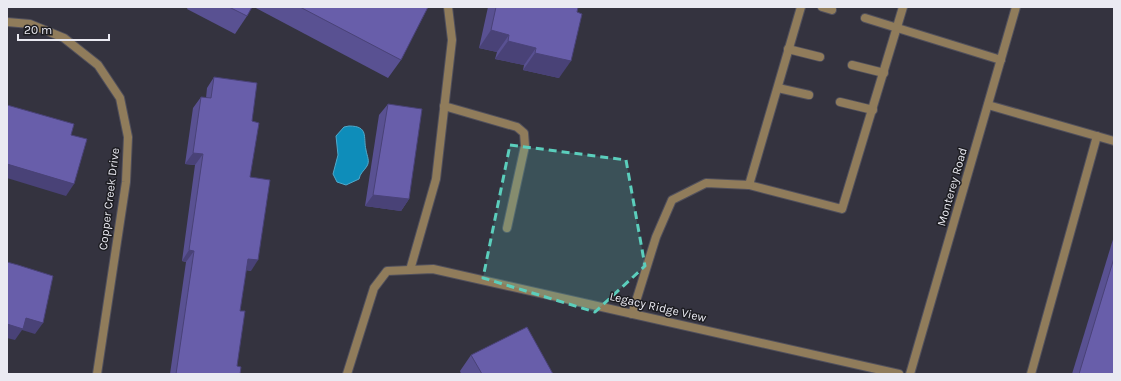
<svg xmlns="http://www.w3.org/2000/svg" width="1121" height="381" font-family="Karla,sans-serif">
<rect width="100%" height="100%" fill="#34333f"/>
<path fill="#0e8dba" stroke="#50a9cb" d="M349,126C369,126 363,137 366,150C367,156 370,161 367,166C364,171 360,173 359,179L346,185L337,182L333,174L338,155L336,136L344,127Z"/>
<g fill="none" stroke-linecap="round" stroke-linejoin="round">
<defs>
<g id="service">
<path d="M801,7L749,185L842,209L903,7"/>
<path d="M822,7L832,10"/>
<path d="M865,18L1001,60"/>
<path d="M788,49L820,57"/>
<path d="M852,65L884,73"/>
<path d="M778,88L809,95"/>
<path d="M840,102L873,110"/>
<path d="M988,105L1114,141"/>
<path d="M444,106L517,127L524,133L525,146L507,228"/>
<path d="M632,314L656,237L672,200L706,183L749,185"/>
<path d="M1031,374L1097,136"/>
</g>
<g id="minor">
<path d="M7,22L30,24L64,38L98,65L120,98L128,137L126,182L97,374"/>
<path d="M410,270L436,179L452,40L448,7"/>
<path d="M347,374L374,288L387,271L433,269L899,374"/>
</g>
<path id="tertiary" d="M910,374L1016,7"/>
</defs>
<use href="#service" stroke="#51505c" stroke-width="10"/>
<use href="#minor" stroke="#51505c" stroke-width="10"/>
<use href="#tertiary" stroke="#51505c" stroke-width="10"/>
<use href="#service" stroke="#907c5b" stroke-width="8"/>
<use href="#minor" stroke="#907c5b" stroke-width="8"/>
<use href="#tertiary" stroke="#907c5b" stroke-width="8"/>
</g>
<g fill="#595192">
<path d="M188,7H252L247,16L235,34L187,9Z"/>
<path d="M254,7H428L401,60L388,78Z"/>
<path d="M488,7H578L559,78L523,70L524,65L495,59L497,52L479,48Z"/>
<path d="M214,77L252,121L250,177L251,271L246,270L240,311L237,366L240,374H170L186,262L182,261L195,165L185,164L193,108L201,97L206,98L207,88Z"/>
<path d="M388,104L409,199L401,211L365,206L379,115Z"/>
<path d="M1114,236V374H1072Z"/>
<path d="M471,355L553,374H461L460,371Z"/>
</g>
<g fill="#494277">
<path d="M491,30L509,35L497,52L479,48Z"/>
<path d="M508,41L536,48L524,65L495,59Z"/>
<path d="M535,53L571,61L559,78L523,70Z"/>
<path d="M193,153L203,154L195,165L185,164Z"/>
<path d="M7,164L74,184L66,196L7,178Z"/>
<path d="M373,195L409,199L401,211L365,206Z"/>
<path d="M189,250L194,251L186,262L182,261Z"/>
<path d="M248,259L258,260L251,271L240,269Z"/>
<path d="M26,318L43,323L35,334L22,330L15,340L7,338V324Z"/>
</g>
<g fill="#685eaa" stroke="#494277">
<path d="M229,7H252L247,16Z"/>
<path d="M300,7H428L401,60Z"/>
<path d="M496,7H578L577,12L582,14L571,61L535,53L536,48L508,41L509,35L491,30Z"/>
<path d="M214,77L257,83L252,121L259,123L250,177L270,180L258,260L248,259L240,311H245L237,366L241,367L240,374H176L194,251L189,250L203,154L193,153L201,97L211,98Z"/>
<path d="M388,104L422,109L409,199L373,195Z"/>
<path d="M7,105L74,124L71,135L87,139L74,184L7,164Z"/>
<path d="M1114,258V374H1079Z"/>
<path d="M7,262L18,265L53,276L43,323L26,318L23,329L7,324Z"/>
<path d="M527,327L553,374H482L471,355Z"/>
</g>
<path fill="#5bcebc" fill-opacity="0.2" stroke="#5bcebc" stroke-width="3" stroke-dasharray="8 5" stroke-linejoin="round" d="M510,145L626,160L645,266L595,312L483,278Z"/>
<g text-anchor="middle" stroke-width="3" stroke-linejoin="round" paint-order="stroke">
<g font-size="12" fill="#eaeaf2" stroke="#1c1c21">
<text transform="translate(952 187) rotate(-74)" y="4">Monterey Road</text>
<text transform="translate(109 199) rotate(-83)" y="4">Copper Creek Drive</text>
<text transform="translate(658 307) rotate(13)" y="4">Legacy Ridge View</text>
</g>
</g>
<rect width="1121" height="381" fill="none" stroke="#eaeaf2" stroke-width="16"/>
<path d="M18 34v6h91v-6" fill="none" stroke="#eaeaf2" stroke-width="2"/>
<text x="24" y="34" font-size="12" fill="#eaeaf2" stroke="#1c1c21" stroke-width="3" paint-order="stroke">20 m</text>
</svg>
